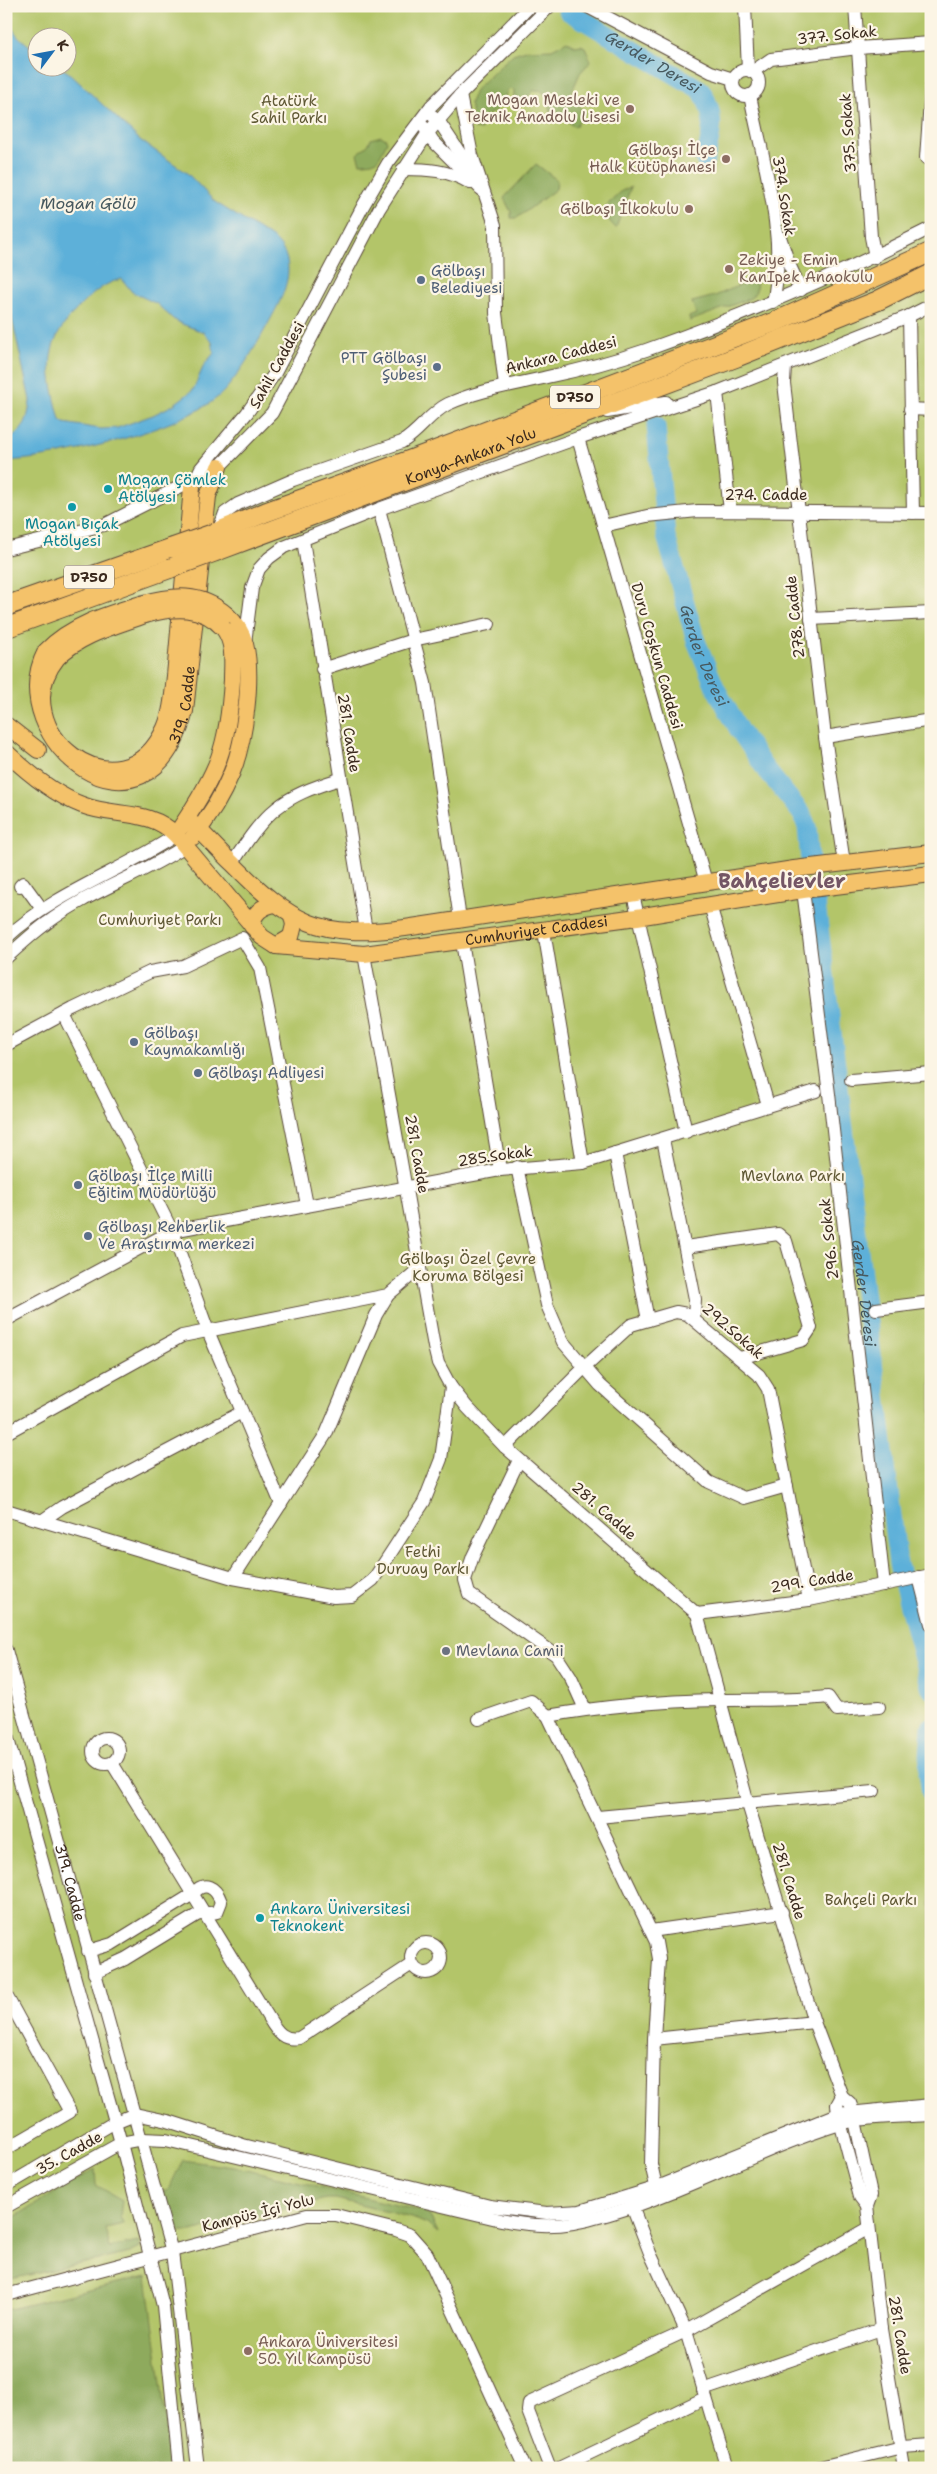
<svg xmlns="http://www.w3.org/2000/svg" width="937" height="2474" font-family="'Shantell Sans',sans-serif">
<rect width="100%" height="100%" fill="#fcf5e5"/>
<filter id="ink" filterUnits="userSpaceOnUse"><feTurbulence type="fractalNoise" baseFrequency=".02" numOctaves="2"/><feDisplacementMap in="SourceGraphic" scale="10" xChannelSelector="R" yChannelSelector="G"/><feConvolveMatrix kernelMatrix="1 2 1 2 8 2 1 2 1" color-interpolation-filters="sRGB"/></filter>
<filter id="wash" filterUnits="userSpaceOnUse"><feTurbulence type="fractalNoise" baseFrequency=".0096" numOctaves="4" result="noise"/><feDisplacementMap in="SourceGraphic" scale="20" xChannelSelector="R" yChannelSelector="G"/><feGaussianBlur stdDeviation="1.12" result="paint"/><feColorMatrix in="noise" values="0 0 0 0 0 0 0 0 0 0 0 0 0 0 0 0 0 1.4 0 .05"/><feComposite in="paint" operator="in"/></filter>
<g filter="url(#wash)">
<rect width="100%" height="100%" fill="#f5e8ce"/>
<path fill="#b3c569" stroke="#777844" fill-rule="evenodd" d="M6,6H931V2468H6ZM38,38H68V68H38Z"/>
<g fill="#8eaa5d" stroke="#646a3e">
<path d="M567,41L575,46L581,45L585,47L591,61L580,73L570,96L585,112L575,127L570,124L567,115L550,111L547,96L540,90L533,91L524,101L518,103L514,98V90L509,89C504,95 503,105 496,110C489,115 488,114 480,122L481,130L474,129L470,102L476,89L513,54L526,50L552,49Z"/>
<path d="M381,136L386,139L387,142C378,159 380,163 360,163L357,154L368,145L371,139Z"/>
<path d="M536,164L557,180L556,189L517,218H511V212L504,198Z"/>
<path d="M631,187L616,228C608,221 605,215 607,205L623,190Z"/>
<path d="M757,278L756,291L751,298L690,321L689,317L696,314L692,302L715,296Z"/>
<path d="M183,2160L246,2169L421,2211L431,2218L438,2234L427,2224L412,2218L336,2199H326L191,2232H178L173,2228L160,2193L168,2190Z"/>
<path d="M95,2169L96,2185L122,2200L120,2217L124,2224L105,2228L110,2248L138,2242L140,2248L130,2253L6,2280V2222Z"/>
<path d="M147,2276L172,2468H6V2310Z"/>
</g>
<path fill="#5db0d9" stroke="#4c6d7c" fill-rule="evenodd" d="M6,6H9C11,36 16,34 37,52L38,68H60L68,72L140,140L187,173L215,202L274,239C295,258 289,282 278,305C265,330 239,379 218,397C179,430 58,459 6,461V439C24,435 29,416 30,400L6,291ZM122,279L132,292L157,304L173,319L182,324L203,332L212,342L214,353L204,365L193,390L173,405L153,415L117,428L101,429L64,423L60,420C47,368 41,344 83,303C95,292 106,282 122,279Z"/>
<g fill="none" stroke-linecap="round" stroke-linejoin="round">
<g stroke="#5db0d9" stroke-width="19">
<path id="s1" d="M568,11L701,90C717,116 712,132 705,160"/>
<path id="s2" d="M656,426L666,536L696,641L716,689L739,730L764,767L802,814L807,827L810,862"/>
<path id="s3" d="M815,895L898,1564L931,1689"/>
<path d="M931,1727L928,1773L931,1793"/>
</g>
</g>
</g>
<g filter="url(#ink)">
<g fill="none" stroke-linecap="round" stroke-linejoin="round">
<defs>
<g id="minor">
<path d="M586,6L711,72L733,79"/>
<path d="M745,6L748,70"/>
<path d="M855,6L871,237L875,257"/>
<circle cx="746" cy="83" r="13"/>
<path d="M752,72L771,59L858,48L931,43"/>
<path d="M460,95L472,155L495,225L496,313L505,386"/>
<path d="M750,95C762,159 788,238 773,302"/>
<path d="M433,116L440,123L473,173"/>
<path d="M424,127L433,141L481,189"/>
<path d="M926,158L931,88"/>
<path d="M403,169C427,169 449,170 470,183"/>
<path d="M780,237L789,264L801,290"/>
<path d="M909,316L913,513"/>
<path d="M785,366L784,383L825,737L844,863"/>
<path d="M717,392L730,511"/>
<path d="M910,409L931,410"/>
<path d="M607,412L666,402"/>
<path d="M578,438L706,882"/>
<path d="M195,480L201,468L247,413L275,373L363,206L388,163L431,106L530,6"/>
<path d="M379,509L425,683L460,919"/>
<path d="M603,526L647,516L698,511L931,513"/>
<path d="M218,532L225,513L238,504L293,480L402,442C420,431 431,412 448,404C479,390 514,385 547,377C580,370 614,361 646,350C743,316 838,275 931,228"/>
<path d="M303,540L366,931"/>
<path d="M6,549L104,525L219,467L272,413L379,209L427,134L460,95L550,6"/>
<path d="M811,619L931,613"/>
<path d="M245,643L252,588L259,569L269,558L284,547L379,509L578,438L717,392L909,316L931,305"/>
<path d="M322,669L413,640L489,624"/>
<path d="M825,737L931,720"/>
<path d="M232,864C266,811 280,797 340,779"/>
<path d="M20,886L23,883L42,909"/>
<path d="M803,890L829,1094L884,1585"/>
<path d="M633,894L686,1132"/>
<path d="M710,905L768,1105"/>
<path d="M544,931L583,1163"/>
<path d="M6,938C56,892 120,872 176,835"/>
<path d="M462,942L500,1170"/>
<path d="M364,954L434,1347L438,1363L451,1387L467,1407L505,1447L697,1614L748,1804L814,2022L842,2096L850,2103L853,2111L871,2195L867,2206L881,2329L904,2468"/>
<path d="M6,958C19,946 33,933 47,923C88,892 142,875 185,846"/>
<path d="M64,1014L172,1231L208,1331L281,1504"/>
<path d="M6,1045L73,1009L150,972L183,966L242,938L260,968L307,1205"/>
<path d="M851,1080L931,1073"/>
<path d="M663,1139L695,1299L694,1319"/>
<path d="M615,1153L648,1320"/>
<path d="M517,1167L547,1305L563,1342L600,1385L709,1482L744,1498L787,1486"/>
<path d="M685,1247L778,1234L786,1241L811,1328L803,1340L740,1358"/>
<path d="M876,1309L931,1302"/>
<path d="M6,1320L172,1231L500,1170L583,1163L816,1091"/>
<path d="M6,1433L182,1336L388,1295"/>
<path d="M505,1447L585,1367L631,1325L676,1312L687,1314L759,1375L768,1389L809,1600"/>
<path d="M519,1460L473,1556L465,1580L469,1594L556,1655L571,1678L585,1709"/>
<path d="M6,1510L233,1578L334,1597L352,1596L373,1580L424,1502L441,1459L451,1387"/>
<path d="M43,1520L62,1507L242,1412"/>
<path d="M919,1577L931,1624"/>
<path d="M233,1578L326,1434L376,1315L388,1295L420,1268"/>
<path d="M697,1614L809,1600L931,1575"/>
<path id="s4" d="M6,1650L172,2252L198,2468"/>
<path d="M548,1716C604,1706 663,1701 720,1700C756,1699 792,1701 828,1697L837,1710L879,1707"/>
<path d="M479,1719L531,1701L548,1716L656,1942L659,1959L654,2039L651,2164L658,2195"/>
<path d="M6,1732L121,2143L157,2283L163,2306L179,2468"/>
<circle cx="106" cy="1751" r="13"/>
<path d="M112,1763L270,2020C277,2032 284,2041 299,2038L412,1964"/>
<path d="M598,1817L874,1791"/>
<path d="M651,1931L782,1912"/>
<circle cx="426" cy="1958" r="15"/>
<path d="M88,1951L112,1944L193,1894C204,1880 216,1887 221,1902L217,1912C210,1914 204,1912 197,1915L125,1959L94,1973"/>
<path d="M6,1995L70,2112L6,2149"/>
<path d="M654,2039L814,2022"/>
<path d="M842,2096L837,2105L838,2114L860,2197L867,2206"/>
<path d="M6,2186L115,2122L135,2114L168,2121L243,2145L490,2206L547,2213L580,2211L655,2188L838,2114L931,2105"/>
<path d="M630,2201L650,2253L686,2331L727,2468"/>
<path d="M6,2207L121,2143L142,2139L166,2140L501,2220C525,2225 550,2227 573,2223C593,2220 613,2213 632,2207C702,2183 769,2146 840,2124C868,2116 901,2117 931,2115"/>
<path d="M6,2295L307,2215H336L396,2230L410,2235L427,2254L525,2468"/>
<path d="M703,2390L881,2329"/>
<path d="M550,2468L528,2411L529,2403L686,2331L869,2228"/>
<path d="M559,2468L705,2398"/>
<path d="M816,2468L902,2447L931,2445"/>
</g>
<g id="major">
<path id="s5" d="M141,604C108,614 71,625 46,651C0,740 147,857 185,711L208,496L219,467"/>
<path d="M145,615C115,626 79,635 57,658C0,729 121,824 165,728C172,712 173,694 175,676L192,487"/>
<path d="M6,725L38,750"/>
<path id="s6" d="M6,752C28,773 53,794 82,805C115,818 149,808 176,835L262,937L276,946L364,954L637,917L803,890L931,874"/>
<path d="M187,819C204,833 217,849 233,864C292,924 320,939 405,928L794,869L931,853"/>
<path d="M181,827C218,771 228,748 232,680C232,661 235,645 224,629"/>
<path d="M193,837C209,818 223,794 232,772C245,740 253,677 245,644C242,632 236,623 227,615"/>
<path d="M252,926C253,913 262,906 275,904"/>
<path d="M276,946L291,937L294,925L292,916"/>
</g>
<g id="highway">
<path d="M215,533L266,512L413,459L777,321L931,252"/>
<path id="s7" d="M217,551L737,357L877,301L931,274"/>
<path d="M6,606L172,548"/>
<path d="M6,628L171,568"/>
</g>
</defs>
<use href="#minor" stroke="#574638" stroke-width="14"/>
<use href="#major" stroke="#574638" stroke-width="18"/>
<use href="#highway" stroke="#574638" stroke-width="21"/>
<use href="#minor" stroke="#fff" stroke-width="12"/>
<use href="#major" stroke="#f4c26a" stroke-width="16"/>
<use href="#highway" stroke="#f4c26a" stroke-width="19"/>
<defs>
<g id="major-bridge">
<path d="M141,604C174,595 200,592 227,615"/>
<path d="M145,615C174,607 201,604 224,629"/>
</g>
<g id="highway-bridge">
<path d="M172,548L215,533"/>
<path d="M171,568L217,551"/>
</g>
</defs>
<use href="#major-bridge" stroke="#574638" stroke-width="18" stroke-linecap="butt"/>
<use href="#highway-bridge" stroke="#574638" stroke-width="21" stroke-linecap="butt"/>
<use href="#major-bridge" stroke="#f4c26a" stroke-width="16"/>
<use href="#highway-bridge" stroke="#f4c26a" stroke-width="19"/>
</g>
</g>
<g fill="#8d6e63" stroke="#fcf5e5" stroke-width="2">
<circle cx="630" cy="109" r="5"/>
<circle cx="726" cy="159" r="5"/>
<circle cx="689" cy="209" r="5"/>
<circle cx="729" cy="269" r="5"/>
<circle cx="248" cy="2351" r="5"/>
</g>
<g fill="#5c6f8a" stroke="#fcf5e5" stroke-width="2">
<circle cx="421" cy="280" r="5"/>
<circle cx="437" cy="367" r="5"/>
<circle cx="134" cy="1042" r="5"/>
<circle cx="198" cy="1073" r="5"/>
<circle cx="78" cy="1185" r="5"/>
<circle cx="88" cy="1236" r="5"/>
</g>
<g fill="#0f9aa8" stroke="#fcf5e5" stroke-width="2">
<circle cx="108" cy="489" r="5"/>
<circle cx="72" cy="507" r="5"/>
<circle cx="260" cy="1918" r="5"/>
</g>
<circle fill="#6b7280" stroke="#fcf5e5" stroke-width="2" cx="446" cy="1651" r="5"/>
<g text-anchor="middle" stroke-width="4.5" stroke-linejoin="round" paint-order="stroke">
<g fill="#fcf5e5" stroke="#75675a" stroke-width="1">
<rect x="550" y="385.5" width="50" height="23" rx="4"/>
<rect x="64" y="565.5" width="50" height="23" rx="4"/>
</g>
<g font-size="14" font-weight="bold" fill="#3b2a1e">
<text x="575" y="402">D750</text>
<text x="89" y="582">D750</text>
</g>
<g font-size="15" fill="#3b2a1e" stroke="#fcf5e5">
<text transform="translate(837 35) rotate(-6)" y="5">377. Sokak</text>
<text transform="translate(848 133) rotate(-94)" y="5">375. Sokak</text>
<text transform="translate(784 196) rotate(81)" y="5">374. Sokak</text>
<text transform="translate(561 355) rotate(-14)" y="5">Ankara Caddesi</text>
<text transform="translate(277 365) rotate(-61)" y="5">Sahil Caddesi</text>
<text dy="5" stroke="none"><textPath href="#s7" startOffset="271">Konya-Ankara Yolu</textPath></text>
<text x="766" y="500">274. Cadde</text>
<text transform="translate(795 617) rotate(-96)" y="5">278. Cadde</text>
<text transform="translate(657 656) rotate(74)" y="5">Duru Coşkun Caddesi</text>
<text dy="5" stroke="none"><textPath href="#s5" startOffset="389">319. Cadde</textPath></text>
<text transform="translate(349 733) rotate(81)" y="5">281. Cadde</text>
<text dy="5" stroke="none"><textPath href="#s6" startOffset="606">Cumhuriyet Caddesi</textPath></text>
<text transform="translate(417 1154) rotate(80)" y="5">281. Cadde</text>
<text transform="translate(495 1156) rotate(-8)" y="5">285.Sokak</text>
<text transform="translate(829 1239) rotate(-96)" y="5">296. Sokak</text>
<text transform="translate(733 1331) rotate(41)" y="5">292.Sokak</text>
<text transform="translate(604 1511) rotate(41)" y="5">281. Cadde</text>
<text transform="translate(812 1581) rotate(-9)" y="5">299. Cadde</text>
<text transform="translate(789 1881) rotate(73)" y="5">281. Cadde</text>
<text dy="5" stroke="none"><textPath href="#s4" startOffset="241">319. Cadde</textPath></text>
<text transform="translate(69 2153) rotate(-29)" y="5">35. Cadde</text>
<text transform="translate(258 2213) rotate(-14)" y="5">Kampüs İçi Yolu</text>
<text transform="translate(900 2335) rotate(81)" y="5">281. Cadde</text>
</g>
<g font-size="15" fill="#785e54" stroke="#fcf5e5" text-anchor="end">
<text x="620" y="105">Mogan Mesleki ve<tspan x="620" dy="17">Teknik Anadolu Lisesi</tspan></text>
<text x="716" y="155">Gölbaşı İlçe<tspan x="716" dy="17">Halk Kütüphanesi</tspan></text>
<text x="679" y="214">Gölbaşı İlkokulu</text>
<text x="739" y="265" text-anchor="start">Zekiye - Emin<tspan x="739" dy="17">KanIpek Anaokulu</tspan></text>
<text x="258" y="2347" text-anchor="start">Ankara Üniversitesi<tspan x="258" dy="17">50. Yıl Kampüsü</tspan></text>
</g>
<g font-size="15" fill="#5f5834" stroke="#fcf5e5">
<text x="289" y="106">Atatürk<tspan x="289" dy="17">Sahil Parkı</tspan></text>
<text x="160" y="925">Cumhuriyet Parkı</text>
<text x="793" y="1181">Mevlana Parkı</text>
<text x="468" y="1264">Gölbaşı Özel Çevre<tspan x="468" dy="17">Koruma Bölgesi</tspan></text>
<text x="423" y="1557">Fethi<tspan x="423" dy="17">Duruay Parkı</tspan></text>
<text x="871" y="1905">Bahçeli Parkı</text>
</g>
<g font-size="15" fill="#4e5e75" stroke="#fcf5e5" text-anchor="start">
<text x="431" y="276">Gölbaşı<tspan x="431" dy="17">Belediyesi</tspan></text>
<text x="427" y="363" text-anchor="end">PTT Gölbaşı<tspan x="427" dy="17">Şubesi</tspan></text>
<text x="144" y="1038">Gölbaşı<tspan x="144" dy="17">Kaymakamlığı</tspan></text>
<text x="208" y="1078">Gölbaşı Adliyesi</text>
<text x="88" y="1181">Gölbaşı İlçe Milli<tspan x="88" dy="17">Eğitim Müdürlüğü</tspan></text>
<text x="98" y="1232">Gölbaşı Rehberlik<tspan x="98" dy="17">Ve Araştırma merkezi</tspan></text>
</g>
<g font-size="15" fill="#0d838f" stroke="#fcf5e5" text-anchor="start">
<text x="118" y="485">Mogan Çömlek<tspan x="118" dy="17">Atölyesi</tspan></text>
<text x="72" y="529" text-anchor="middle">Mogan Bıçak<tspan x="72" dy="17">Atölyesi</tspan></text>
<text x="270" y="1914">Ankara Üniversitesi<tspan x="270" dy="17">Teknokent</tspan></text>
</g>
<g font-size="15" fill="#5b616d" stroke="#fcf5e5" text-anchor="start">
<text x="456" y="1656">Mevlana Camii</text>
</g>
<g font-size="16" font-style="italic" fill="#47595f" stroke="#fcf5e5">
<text dy="6" stroke="none"><textPath href="#s1" startOffset="99">Gerder Deresi</textPath></text>
<text x="88" y="209">Mogan Gölü</text>
<text dy="6" stroke="none"><textPath href="#s2" startOffset="236">Gerder Deresi</textPath></text>
<text dy="6" stroke="none"><textPath href="#s3" startOffset="401">Gerder Deresi</textPath></text>
</g>
<g font-size="20" font-weight="bold" fill="#745665" stroke="#fcf5e5">
<text x="782" y="888">Bahçelievler</text>
</g>
</g>
<rect width="937" height="2474" fill="none" stroke="#fcf5e5" stroke-width="25"/>
<g transform="translate(52 52) rotate(58)"><circle r="24" fill="#fcf5e5" stroke="#afa495"/>
<path d="M0-4L9 19L0 12L-9 19Z" fill="#1f6fb2"/>
<text y="-8" font-size="14" font-weight="bold" text-anchor="middle" fill="#3b2a1e">K</text>
</g>
</svg>
